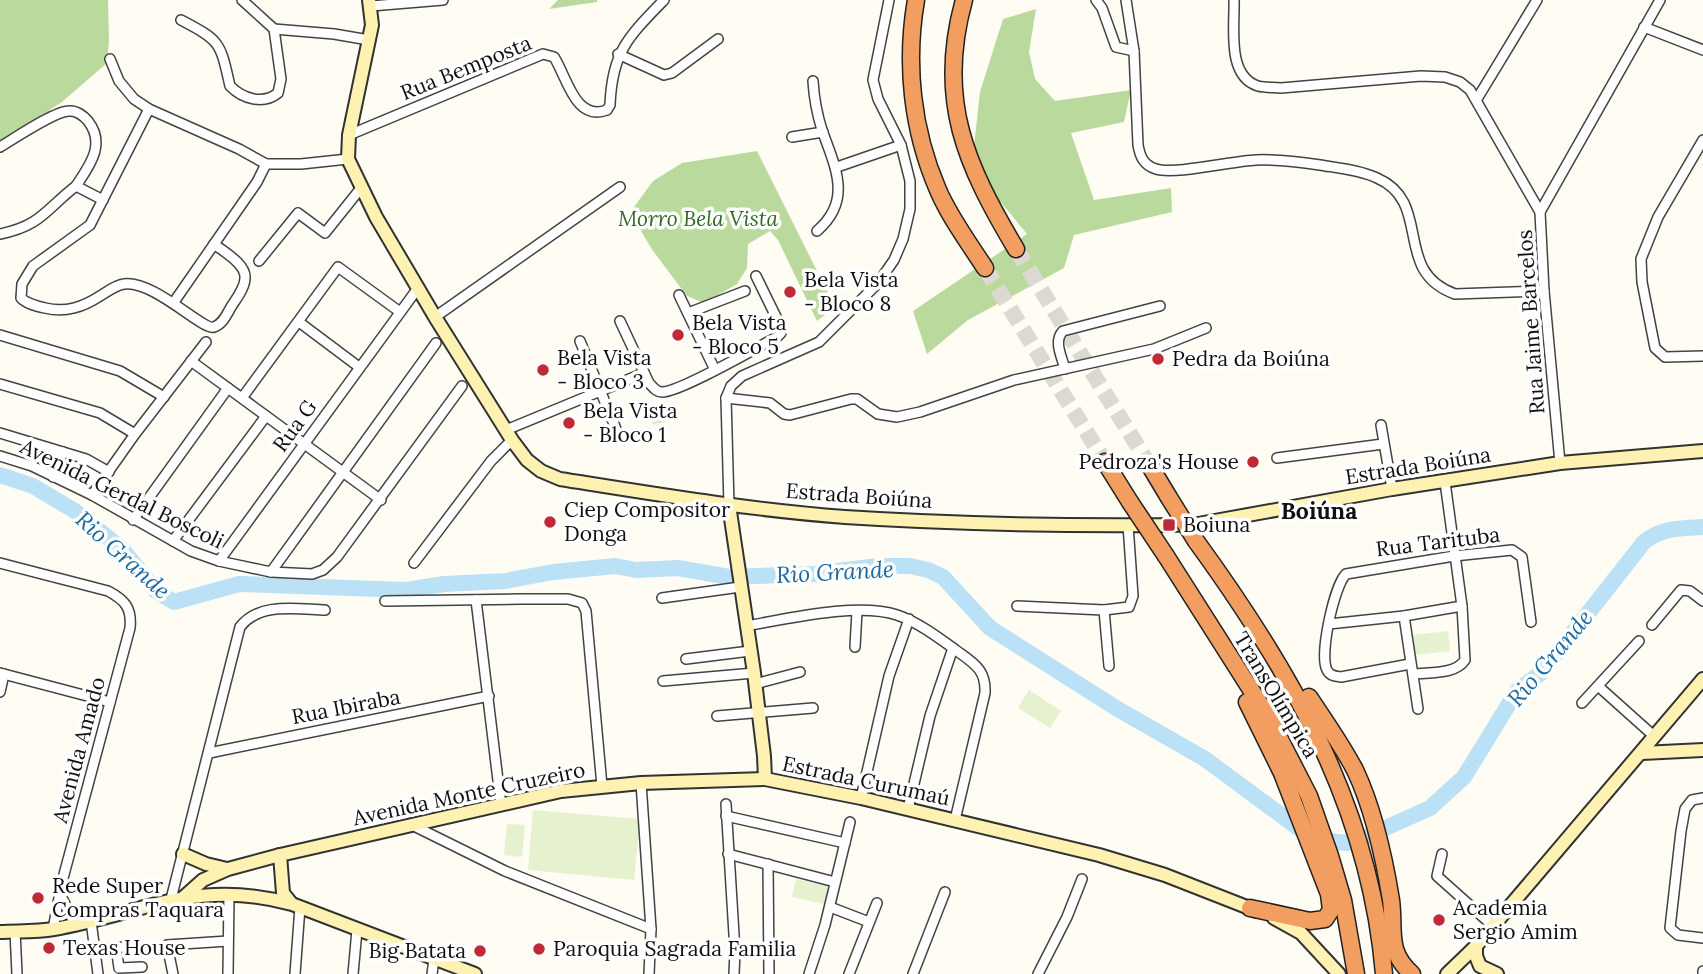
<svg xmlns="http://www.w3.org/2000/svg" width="1703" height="974" font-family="Lora,serif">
<rect width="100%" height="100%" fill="#fffcf4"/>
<path fill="#d5e9bd" d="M659,405L666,422L653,424L647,411Z"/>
<g fill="#bada9d">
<path d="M0,0H108L109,41L107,63L62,102L4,140H0Z"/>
<path d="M558,0H597V2L549,9Z"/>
<path d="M1036,9L1029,52L1035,79L1055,101L1131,90L1124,122L1071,133L1094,200L1171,188L1172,212L1074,235L1064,268L968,320L927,354L913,311L1027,234L989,188L974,146L980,92L1003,19Z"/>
<path d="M757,151L835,307L817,321L778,240L770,231L748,244L747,268L737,284L704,303L687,296L653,251L641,231L634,207L653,181L682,163Z"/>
</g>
<g fill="#e6f1cf">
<path d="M1448,631L1450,651L1415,655L1413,635Z"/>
<path d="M1029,690L1061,711L1050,728L1018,708Z"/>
<path d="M533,810L640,819L634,880L528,870Z"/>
<path d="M507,824L525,825L522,857L504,855Z"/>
<path d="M796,879L828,886L824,904L792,897Z"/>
</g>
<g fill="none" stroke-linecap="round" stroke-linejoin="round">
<path stroke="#bae1f5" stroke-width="16" d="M0,475L33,486L75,511L123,550L156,591L174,602L239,584L406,590L444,584L505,581L553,572L615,566L636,570L678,568L729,577L813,574L878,566H910L928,570L943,577L990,628L1116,708L1205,759L1301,830L1329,841L1347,843L1361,839L1430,808L1464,777L1517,691L1541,673L1644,542C1662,528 1680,528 1703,527"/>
<g stroke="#dbd9d2" stroke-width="16" stroke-dasharray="16 8" stroke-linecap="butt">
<path d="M1016,249L1150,466"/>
<path d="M985,268L1105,462"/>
</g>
<defs>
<g id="street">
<path d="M242,0L274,29L334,34L369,40"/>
<path d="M1096,0L1102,8L1116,47L1134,51"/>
<path d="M1126,0L1134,51L1138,145C1140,156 1143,165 1156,169C1175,175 1232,161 1256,160C1277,159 1299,162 1320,165C1338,168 1360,170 1377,178C1434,203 1391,271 1455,294L1544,291"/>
<path d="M1234,0C1235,26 1226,76 1258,86C1265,88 1274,87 1281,88L1421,76L1445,77L1460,82L1470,90L1540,212L1544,291L1560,463"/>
<path d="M371,6L443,0"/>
<path d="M181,20C221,41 220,42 230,86C243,99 263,105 278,93L281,79L274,29"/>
<path d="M1644,27L1703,50"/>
<path d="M618,54L664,75L672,73L718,39"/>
<path d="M110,59L119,81L134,99L149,109L239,149L266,164"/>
<path d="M813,81C814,98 817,114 822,130C835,167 853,200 817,231"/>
<path d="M1477,99L1537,0"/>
<path d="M149,109L90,225L33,266L22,284L21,298C27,304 36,306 45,308C66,313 83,307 100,296C108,291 116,285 124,284C154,280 203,331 214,327C223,324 227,314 231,307C236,299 245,288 245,278C246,264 224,252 214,244"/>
<path d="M349,135L543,54L554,57C567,77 575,122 607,110L610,105C612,52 628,37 664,0"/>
<path d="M792,137L823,132"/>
<path d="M1703,140L1658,217L1641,259L1642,282L1655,348L1665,357L1703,356"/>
<path d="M0,147C15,138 55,111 69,111C76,110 84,116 88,121C106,144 90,165 76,186"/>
<path d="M837,167L901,145"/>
<path d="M1540,212L1660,0"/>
<path d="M0,234C41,226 46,209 76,186L103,200"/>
<path d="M259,261L298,213L325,233L361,188"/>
<path d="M679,295L715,370"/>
<path d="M174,302L257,182L266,164H301L348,159"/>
<path d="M688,313L745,291"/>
<path d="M435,317L620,187"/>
<path d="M620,321L649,383C653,387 656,392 662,392C678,393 758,347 777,337L781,333L780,325L756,276"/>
<path d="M299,322L359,367"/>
<path d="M0,335L120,371L164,397"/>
<path d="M580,341L616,429"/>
<path d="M191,361L381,500"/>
<path d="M1065,369C1062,357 1053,341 1063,331L1160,306"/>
<path d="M0,384L100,413L135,434"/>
<path d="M242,398L338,267L400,312"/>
<path d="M726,398L770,403L784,414L790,415L851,399H857L878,414L897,417L920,412L1014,380L1154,349L1206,328"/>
<path d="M1381,425L1392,489"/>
<path d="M506,430L644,373"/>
<path d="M0,433L86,459L109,472"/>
<path d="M0,456L32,466L92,495L191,551L219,561L271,572L312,574L323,570L337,557L462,386"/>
<path d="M1277,458L1383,444"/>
<path d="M53,477L63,452"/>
<path d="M92,495L135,434L206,342"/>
<path d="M729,505L726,398L731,386L742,376L819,342L878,283L894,260L903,239L910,209V181L901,145L878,99L873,80L889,0"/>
<path d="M133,520L228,388"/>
<path d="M173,541L266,416"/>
<path d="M219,561L418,288"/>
<path d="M0,563L108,591C125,600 132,608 130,628L62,882L53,929"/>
<path d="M414,563L491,461L512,440"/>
<path d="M271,572L436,343"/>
<path d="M662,598L740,587"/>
<path d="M476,600L501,805"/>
<path d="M385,601L520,599H568L582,603L586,611L602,786"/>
<path d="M1017,606L1104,610L1129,607L1133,596L1128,525"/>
<path d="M1104,610L1109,666"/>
<path d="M1404,616L1418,709"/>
<path d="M1329,624L1404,616L1462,606"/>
<path d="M1652,625L1681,590L1690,591L1703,601"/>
<path d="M746,626C787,619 858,602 897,615C918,622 939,638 957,651C975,664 986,670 985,693L955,820"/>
<path d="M855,647L857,611"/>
<path d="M686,659L750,651"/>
<path d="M1410,664L1341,677C1335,676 1330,676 1327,670C1319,655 1334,586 1346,574L1454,556L1512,550L1522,557L1531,622"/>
<path d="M0,673L110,702"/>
<path d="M1413,674C1430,672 1455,675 1465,660L1462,606L1445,482"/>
<path d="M663,681L754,673"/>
<path d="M755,684L800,672"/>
<path d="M1598,686L1655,737"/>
<path d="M0,692L4,674"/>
<path d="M1582,703L1639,641"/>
<path d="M717,716L813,708"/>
<path d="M209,753L489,696"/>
<path d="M641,783L651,929L649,974"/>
<path d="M861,798L889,676L909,619"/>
<path d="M1703,798L1692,800L1685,809L1681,831L1670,928L1678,935L1703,938"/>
<path d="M726,804L735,951L734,974"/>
<path d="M908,809L930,716L953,648"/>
<path d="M726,816L845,843"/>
<path d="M412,825L505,871L651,929"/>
<path d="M728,854L835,882"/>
<path d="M1442,854L1437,876L1493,926"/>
<path d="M768,864L769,974"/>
<path d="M61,896L75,924"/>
<path d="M171,899L240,627C259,602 296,609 325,610"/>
<path d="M830,907L869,922"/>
<path d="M91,921L98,974"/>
<path d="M15,931L17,974"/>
<path d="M116,947L119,968L142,967"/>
<path d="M95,949L140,946"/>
<path d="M173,974L167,945L228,941"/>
<path d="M228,974L229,894"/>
<path d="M295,974L300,907"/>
<path d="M353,974L357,930"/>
<path d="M432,974L434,959"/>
<path d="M809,974L825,925L850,822"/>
<path d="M849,974L877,903"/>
<path d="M913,974L945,892"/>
<path d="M1038,974L1067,917L1082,879"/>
<path d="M1703,974V971"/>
</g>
<g id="secondary">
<path d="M369,0L372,25L349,135L348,159L376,217L435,317L512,440L527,460L541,471L560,479C655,494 750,510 845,517C953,524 1061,526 1169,525L1198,524L1392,489L1560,463L1703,451"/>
<path d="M729,505L754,673L764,756L765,779"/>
<path d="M1642,753L1703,750"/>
<path d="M183,854L206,864L227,869"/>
<path d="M280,855L283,893L291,903"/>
<path d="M184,897L203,880L228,869L280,855L561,791L641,783L765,779L861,798L1099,855L1165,875L1257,911"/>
<path d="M1274,918L1301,933L1339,974"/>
<path d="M0,932C18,931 36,932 54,929C144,913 197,878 292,904L475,974"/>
<path d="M1476,946V956L1480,966L1497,974"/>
<path d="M1447,974L1476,946L1703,679"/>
</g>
<g id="highway">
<path d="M916,0C905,64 912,130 938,190C950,218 969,243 985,268"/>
<path d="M964,0C936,100 966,165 1016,249"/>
<path d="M1105,462L1130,502"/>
<path d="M1150,466L1168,496"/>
<path d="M1196,541C1292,673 1370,807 1384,974"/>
<path d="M1166,556L1269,718L1309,796L1330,856L1343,900L1356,974"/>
<path d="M1309,697C1325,721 1342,745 1355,770C1374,810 1384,857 1391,900C1395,931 1386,951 1412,974"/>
<path d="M1247,702L1282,773L1329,894L1331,910L1325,919L1310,921L1250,908"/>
</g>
</defs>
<use href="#street" stroke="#434343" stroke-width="12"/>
<use href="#secondary" stroke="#323232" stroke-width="16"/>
<use href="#highway" stroke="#212121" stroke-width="19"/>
<use href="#street" stroke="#fff" stroke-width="9"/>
<use href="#secondary" stroke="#fdf2b1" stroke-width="12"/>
<use href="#highway" stroke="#f19e60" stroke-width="16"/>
<defs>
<g id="highway-bridge">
<path d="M1168,496L1196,541"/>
<path d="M1130,502L1166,556"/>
</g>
</defs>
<use href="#highway-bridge" stroke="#212121" stroke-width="19" stroke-linecap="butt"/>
<use href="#highway-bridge" stroke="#f19e60" stroke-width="16"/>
</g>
<g fill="#bf2a36" stroke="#fff" stroke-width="2.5">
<circle cx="790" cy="292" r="7"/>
<circle cx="678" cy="335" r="7"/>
<circle cx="1158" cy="359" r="7"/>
<circle cx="543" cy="370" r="7"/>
<circle cx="569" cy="423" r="7"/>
<circle cx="1253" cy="462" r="7"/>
<circle cx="550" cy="522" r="7"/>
<rect x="1162" y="518" width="14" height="14" rx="3.5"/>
<circle cx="38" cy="898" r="7"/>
<circle cx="1439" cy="920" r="7"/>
<circle cx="49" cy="948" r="7"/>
<circle cx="539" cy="949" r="7"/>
<circle cx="480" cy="951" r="7"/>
</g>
<g text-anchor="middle" stroke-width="7" stroke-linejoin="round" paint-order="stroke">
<g font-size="21" fill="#101010" stroke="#fff">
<text transform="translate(466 68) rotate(-22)" y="7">Rua Bemposta</text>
<text transform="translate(1531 322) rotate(-94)" y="7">Rua Jaime Barcelos</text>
<text transform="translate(295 426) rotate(-54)" y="7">Rua G</text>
<text transform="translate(1418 466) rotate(-9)" y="7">Estrada Boiúna</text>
<text transform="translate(122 494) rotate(26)" y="7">Avenida Gerdal Boscoli</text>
<text transform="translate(859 496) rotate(4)" y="7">Estrada Boiúna</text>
<text transform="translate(1438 542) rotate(-7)" y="7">Rua Tarituba</text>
<text transform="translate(1276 695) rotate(59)" y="7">TransOlímpica</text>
<text transform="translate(346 707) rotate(-11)" y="7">Rua Ibiraba</text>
<text transform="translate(79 750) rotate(-75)" y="7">Avenida Amado</text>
<text transform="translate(866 781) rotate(12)" y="7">Estrada Curumaú</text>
<text transform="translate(469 794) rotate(-12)" y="7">Avenida Monte Cruzeiro</text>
</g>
<g font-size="21" font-style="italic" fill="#326821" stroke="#fff">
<text x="698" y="226">Morro Bela Vista</text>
</g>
<g font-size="21" fill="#101010" stroke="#fff" text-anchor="start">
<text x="804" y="287">Bela Vista<tspan x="804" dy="24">- Bloco 8</tspan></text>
<text x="692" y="330">Bela Vista<tspan x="692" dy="24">- Bloco 5</tspan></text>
<text x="557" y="365">Bela Vista<tspan x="557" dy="24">- Bloco 3</tspan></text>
<text x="1172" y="366">Pedra da Boiúna</text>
<text x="583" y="418">Bela Vista<tspan x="583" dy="24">- Bloco 1</tspan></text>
<text x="1239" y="469" text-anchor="end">Pedroza's House</text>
<text x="564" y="517">Ciep Compositor<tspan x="564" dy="24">Donga</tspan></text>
<text x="1183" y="532">Boiuna</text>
<text x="52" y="893">Rede Super<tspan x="52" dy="24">Compras Taquara</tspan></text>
<text x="1453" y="915">Academia<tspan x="1453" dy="24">Sergio Amim</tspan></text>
<text x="63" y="955">Texas House</text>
<text x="553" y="956">Paroquia Sagrada Familia</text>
<text x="466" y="958" text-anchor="end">Big Batata</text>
</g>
<g font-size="23" font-weight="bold" fill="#101010" stroke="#fff">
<text x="1319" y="519">Boiúna</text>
</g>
<g font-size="23" font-style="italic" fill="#1b6aa1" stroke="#fff">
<text transform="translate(123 555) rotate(42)" y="8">Rio Grande</text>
<text transform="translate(835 572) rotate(-3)" y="8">Rio Grande</text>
<text transform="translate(1550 658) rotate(-50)" y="8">Rio Grande</text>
</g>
</g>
</svg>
